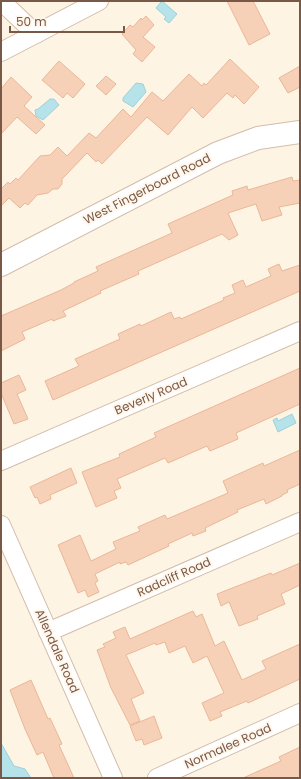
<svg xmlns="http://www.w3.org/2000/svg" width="301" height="779" font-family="Poppins,sans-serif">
<rect width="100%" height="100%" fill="#fef4e3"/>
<g fill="#b6e2ea" stroke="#9bd2dc">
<path d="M162,1L177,14L169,23L164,19L166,17L156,8Z"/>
<path d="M136,83L143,84L146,92L133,107L123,101V98Z"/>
<path d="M50,99H54L59,105L43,120L36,116L35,110L38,109Z"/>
<path d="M292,414L296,423L278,432L273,420L277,418L278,421Z"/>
<path d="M1,743L14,766L25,769L31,778H1Z"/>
</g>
<g fill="#f6d1b8" stroke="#eab797">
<path d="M227,1H253L270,34L249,45Z"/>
<path d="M146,16L154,25L143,37L155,47L142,62L133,54L136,50L122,34L130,25L133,27L141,18L142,20Z"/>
<path d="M230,59L259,87L244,104L235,95L233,98L227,93L203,118L192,107L168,135L147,117L102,164L98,160L96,162L87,153L62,179V184L58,189H53L48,193L37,195L28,205L25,203L20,208L9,198L1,206V189L8,182L10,184L16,178L18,180L40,156L50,155L58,147L67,156L89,133L96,138L123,109L131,117L152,92L163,101L189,74L202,86L204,83L206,85Z"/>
<path d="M59,61L85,84L73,98L67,93L63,98L42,80Z"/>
<path d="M300,66V87L288,93L279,78Z"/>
<path d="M106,76L116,84L106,95L96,86Z"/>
<path d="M11,77L32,97L24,106L45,125L36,134L17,117L1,134V89Z"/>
<path d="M292,177L293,181L300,180V203L279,207L282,215L262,221L256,204L228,213L238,235L229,240L222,234L138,271L139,274L100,291L101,293L63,311L66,316L53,321L52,319L22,332L25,339L1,351V316L61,290L74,283V282L98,271L96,267L172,233L168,224L233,195L232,191L247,186L248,190Z"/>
<path d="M279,264L282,271L300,265V291L53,400L45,381L79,366L75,359L120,339L118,334L140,324L141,326L171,312L174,319L180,317L181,319L224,300L223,298L235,293L232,285L243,280L246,287L271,276L268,269Z"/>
<path d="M300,368V404L236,433L238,439L210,451L207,446L168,463L165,458L117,479L121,488L114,491L117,498L96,507L82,472L120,457L119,454L156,437L154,433Z"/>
<path d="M19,375L26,390L17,394L28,419L14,424L1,393V383Z"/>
<path d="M300,450V484L287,490L288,492L282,495V496L266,504L264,499L237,510L238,512L205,528L206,531L193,536L192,533L168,544L169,546L128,565L126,562L120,564V562L95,574L98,581L95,583L99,592L88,597L85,590L78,593L58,545L80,535L91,561L116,549L113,542L140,531L138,527L165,515L167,519L228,493L223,481L263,463L264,466Z"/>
<path d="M71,468L77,483L50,495L51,499L40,504L37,497L35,498L30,487Z"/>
<path d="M300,563V585L281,594L285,604L257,616L258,619L239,626L229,602L221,606L217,594L271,573L272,575Z"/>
<path d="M193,611L196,617L202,614L215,646L224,641L242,680L266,669L262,661L300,644V679L248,703L247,701L220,712L222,716L210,721L202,703L224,693L207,656L193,663L185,646L169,653L165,642L156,645L155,643L126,655L144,693L131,699L140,721L130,725L111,688L97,650L105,647L103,644L116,638L113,632L125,627L130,639Z"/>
<path d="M31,680L48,719L50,718L62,744L59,745L74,778H54L43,752L37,755L25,729L10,690Z"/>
<path d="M154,716L162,738L144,745L142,739L136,741L130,726Z"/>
<path d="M300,747V778H243L281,761L279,757Z"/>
</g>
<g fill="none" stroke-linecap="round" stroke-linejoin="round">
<defs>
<g id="minor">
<path d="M1,1L36,34"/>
<path d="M1,52L99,1"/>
<path d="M1,461L300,331"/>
<path d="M1,525L113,778"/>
<path d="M48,632L300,522"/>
<path d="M157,778L300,713"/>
</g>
<path id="tertiary" d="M1,265L218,153L258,138L300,132"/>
</defs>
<use href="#minor" stroke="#d3bdab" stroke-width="20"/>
<use href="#tertiary" stroke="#d3bdab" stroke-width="24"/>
<use href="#minor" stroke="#fff" stroke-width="18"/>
<use href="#tertiary" stroke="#fff" stroke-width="22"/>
</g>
<g text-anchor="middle" stroke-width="4" stroke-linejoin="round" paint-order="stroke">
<g font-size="12" fill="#795847" stroke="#fff7ec">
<text transform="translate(147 189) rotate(-27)" y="4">West Fingerboard Road</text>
<text transform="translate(151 396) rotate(-23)" y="4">Beverly Road</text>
<text transform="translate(174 577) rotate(-24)" y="4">Radcliff Road</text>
<text transform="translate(57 651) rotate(66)" y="4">Allendale Road</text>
<text transform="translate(228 746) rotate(-24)" y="4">Normalee Road</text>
</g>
</g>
<rect width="301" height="779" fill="none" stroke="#795847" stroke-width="4"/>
<path d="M10 26v6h114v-6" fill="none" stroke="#795847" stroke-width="2"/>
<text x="16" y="26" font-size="12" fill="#795847" stroke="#fff7ec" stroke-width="3" paint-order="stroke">50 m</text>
</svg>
